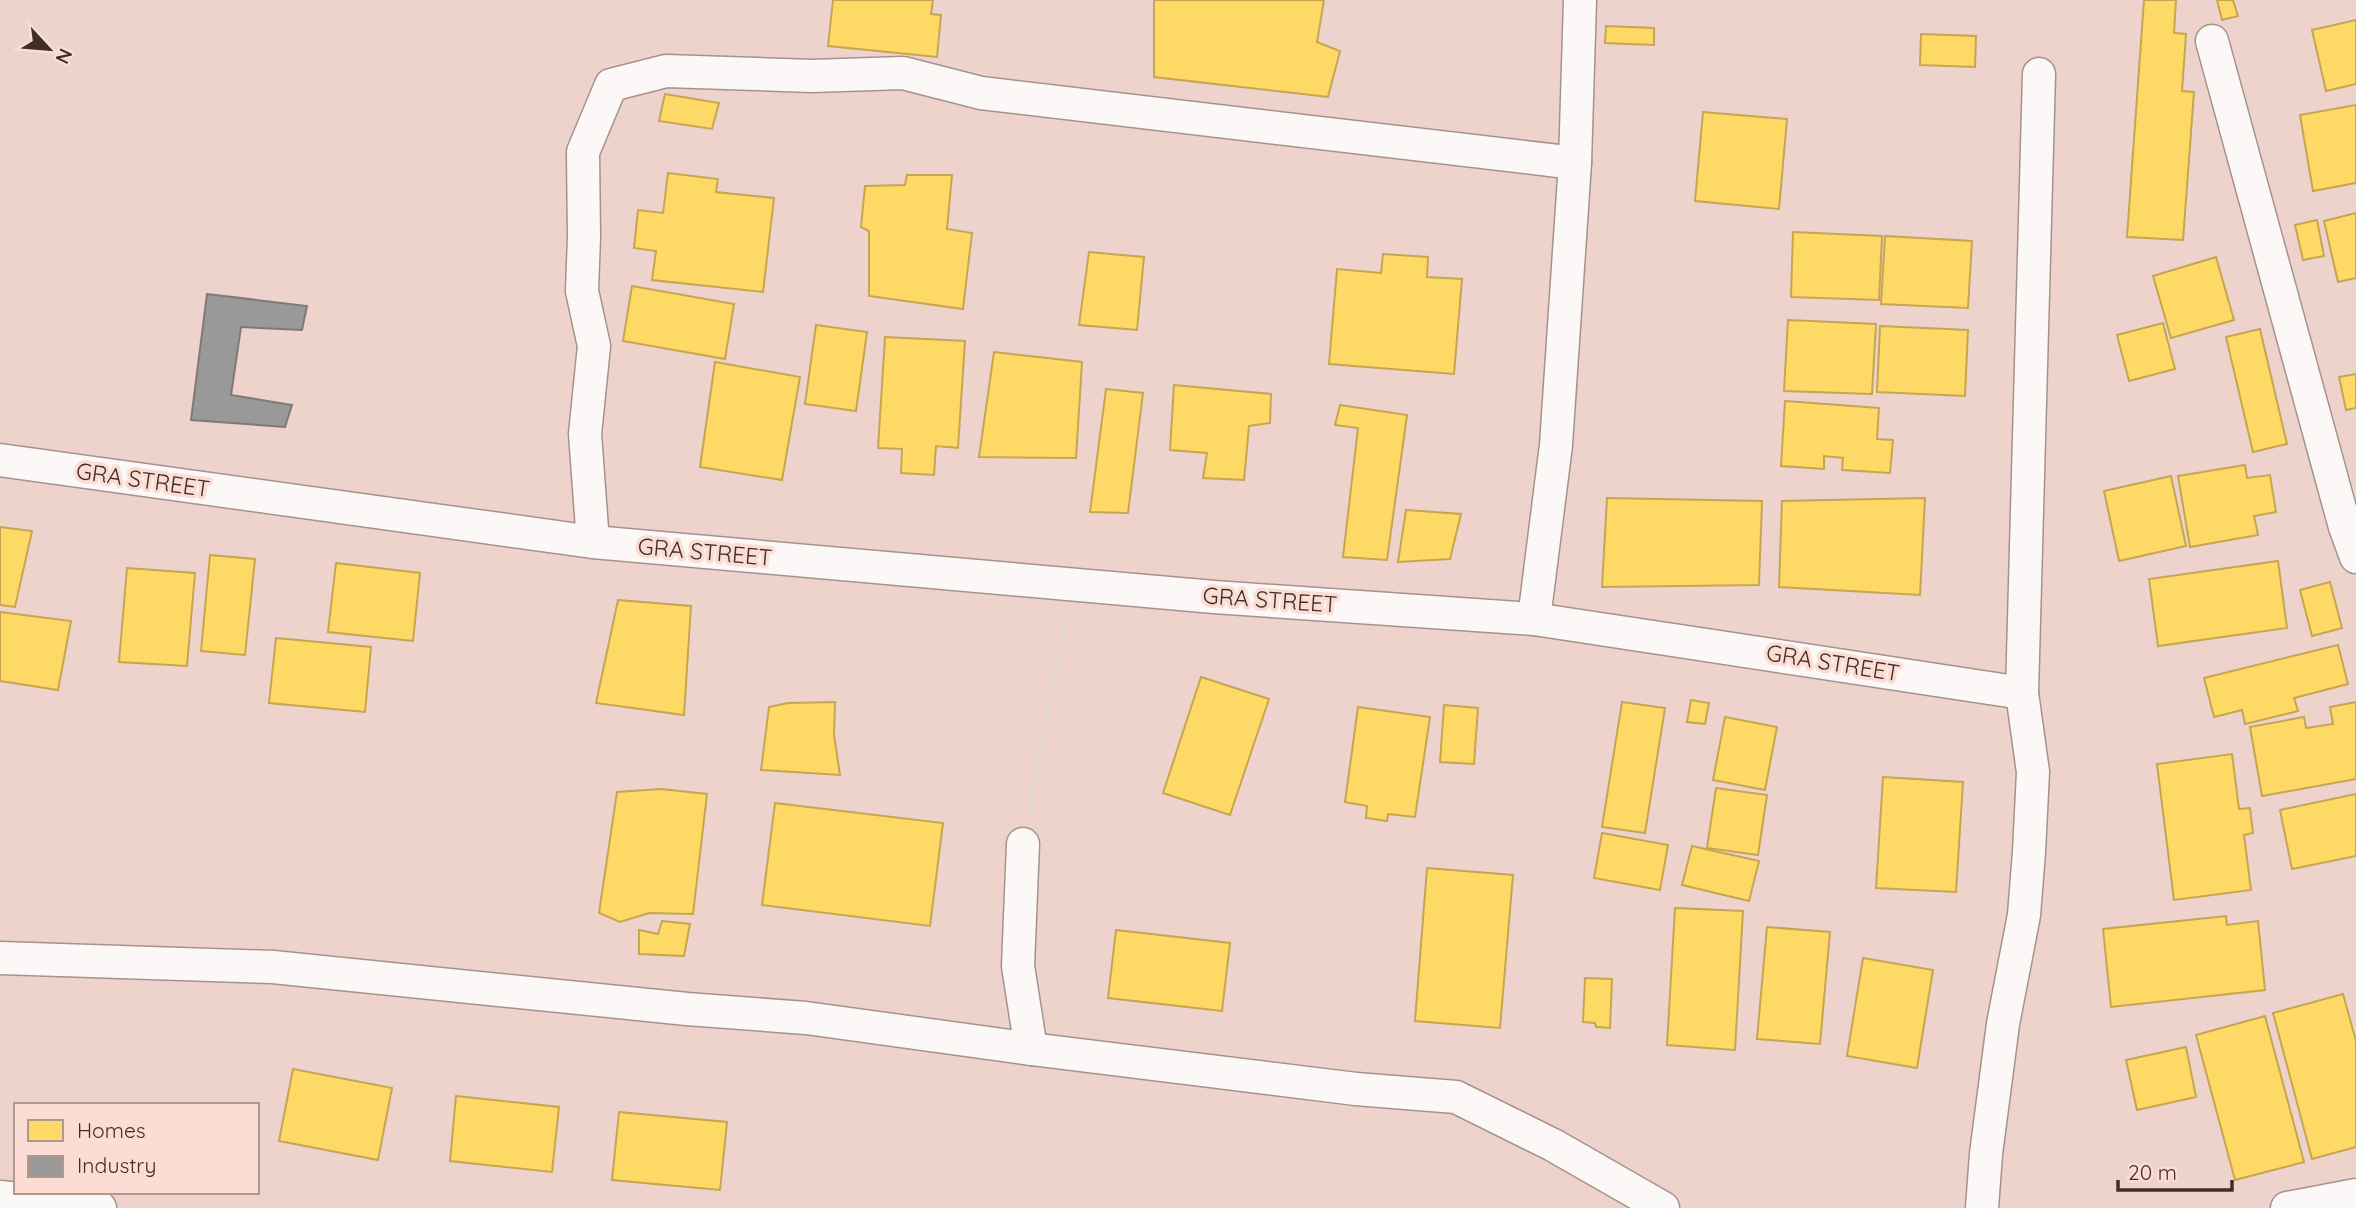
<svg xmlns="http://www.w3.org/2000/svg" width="2356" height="1208" font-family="Quicksand,sans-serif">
<rect width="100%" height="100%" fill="#edd3cb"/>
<g fill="#ffd966" stroke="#c6a553" stroke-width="2">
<path d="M833,0H933L931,14L941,15L937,57L828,46Z"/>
<path d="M1154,0H1324L1317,42L1340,51L1328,97L1154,77Z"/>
<path d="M2144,0H2176L2174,33L2186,34L2182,91L2194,92L2183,240L2127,237Z"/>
<path d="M2217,0H2233L2238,16L2222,20Z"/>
<path d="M2356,20V84L2326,91L2312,30Z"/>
<path d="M1606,26L1654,28V45L1605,43Z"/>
<path d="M1921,34L1976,36L1975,67L1920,65Z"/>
<path d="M665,94L719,103L712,129L659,121Z"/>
<path d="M2356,105V183L2313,191L2300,115Z"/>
<path d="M1703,112L1787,119L1779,209L1695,201Z"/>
<path d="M668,173L718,179L716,192L774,198L763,292L652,280L656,251L634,248L638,210L663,213Z"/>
<path d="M907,175H952L947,229L972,233L963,309L869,296V231L861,227L865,186L905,185Z"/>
<path d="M2356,213V278L2338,282L2324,221Z"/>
<path d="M2317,220L2324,256L2303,260L2295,225Z"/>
<path d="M1793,232L1882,236L1879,300L1791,297Z"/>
<path d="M1885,236L1972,241L1968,308L1881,304Z"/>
<path d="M1089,252L1144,257L1137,330L1079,325Z"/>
<path d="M1383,254L1428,257L1427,277L1462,279L1454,374L1329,364L1337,269L1381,273Z"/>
<path d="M2216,257L2234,320L2171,338L2153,276Z"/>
<path d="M632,286L734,304L725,359L623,341Z"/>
<path d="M1788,320L1876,324L1872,394L1784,391Z"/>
<path d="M2163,323L2175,369L2129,381L2117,335Z"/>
<path d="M816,325L867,332L856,411L805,404Z"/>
<path d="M1880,326L1968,330L1965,396L1877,392Z"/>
<path d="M2260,329L2287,444L2253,452L2226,337Z"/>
<path d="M885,337L965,341L958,448L936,446L934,475L901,473L902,449L878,448Z"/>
<path d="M994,352L1082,362L1076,458L979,457Z"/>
<path d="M715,362L800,377L782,480L700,467Z"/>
<path d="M2356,374V408L2346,410L2339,377Z"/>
<path d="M1174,385L1271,394L1270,423L1249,426L1244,480L1203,478L1207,453L1170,450Z"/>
<path d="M1106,389L1143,393L1128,513L1090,512Z"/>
<path d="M1785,401L1879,408L1877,439L1893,440L1890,473L1842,470L1843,458L1824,456V469L1781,466Z"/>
<path d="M1340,405L1407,415L1387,560L1343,557L1358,428L1335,425Z"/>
<path d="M2245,465L2247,478L2270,475L2276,512L2254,516L2258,535L2190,547L2178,476Z"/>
<path d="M2171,476L2186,546L2119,561L2104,491Z"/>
<path d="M1607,498L1762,501L1759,585L1602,587Z"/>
<path d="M1925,498L1920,595L1779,587L1782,501Z"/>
<path d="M1406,510L1461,514L1450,559L1398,562Z"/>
<path d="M0,527L32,531L15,607L0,605Z"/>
<path d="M210,555L255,559L245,655L201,651Z"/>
<path d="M2278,561L2287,628L2158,646L2149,579Z"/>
<path d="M336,563L420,573L413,641L328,632Z"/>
<path d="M127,568L195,573L187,666L119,662Z"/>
<path d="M2330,582L2342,628L2312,636L2300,590Z"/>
<path d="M618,600L691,606L684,715L596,703Z"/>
<path d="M0,612L71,621L58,690L0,681Z"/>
<path d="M276,638L371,647L365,712L269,703Z"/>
<path d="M2338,645L2348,684L2294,698L2298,711L2245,724L2242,710L2214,717L2204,678Z"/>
<path d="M1201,677L1269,699L1230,815L1163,793Z"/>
<path d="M1691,700L1709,703L1705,724L1687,722Z"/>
<path d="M835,702L834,735L840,775L761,770L769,707L788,703Z"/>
<path d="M1622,702L1665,708L1645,833L1602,827Z"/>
<path d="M2356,702V779L2262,796L2250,727L2304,717L2306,728L2333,724L2330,707Z"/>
<path d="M1444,705L1478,708L1474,764L1440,762Z"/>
<path d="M1358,707L1430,717L1415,817L1388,814L1387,821L1366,818L1367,806L1345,802Z"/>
<path d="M1725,717L1777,727L1765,790L1713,780Z"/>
<path d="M2232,754L2239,809L2250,808L2253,833L2244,835L2251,890L2174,900L2157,764Z"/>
<path d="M1883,777L1963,782L1956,892L1876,888Z"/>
<path d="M1716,788L1767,795L1758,855L1707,848Z"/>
<path d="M661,789L707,794L693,914L649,913L620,922L599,913L617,792Z"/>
<path d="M2356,794V856L2292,869L2280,810Z"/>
<path d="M775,803L943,823L930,926L762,905Z"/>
<path d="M1602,833L1668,845L1660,890L1594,878Z"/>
<path d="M1692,846L1759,861L1749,901L1682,885Z"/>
<path d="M1427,868L1513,875L1500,1028L1415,1021Z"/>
<path d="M1675,908L1743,911L1735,1050L1667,1045Z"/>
<path d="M2226,916L2227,925L2258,921L2265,990L2111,1007L2103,929Z"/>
<path d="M662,921L690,924L684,956L639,954V930L658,934Z"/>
<path d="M1767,927L1830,932L1820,1044L1757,1039Z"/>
<path d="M1116,930L1230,943L1222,1011L1108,998Z"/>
<path d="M1863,958L1933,970L1917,1068L1847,1056Z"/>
<path d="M1585,978L1612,979L1610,1028L1596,1027L1595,1023L1583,1022Z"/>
<path d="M2343,994L2356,1041V1147L2312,1159L2273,1013Z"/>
<path d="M2265,1016L2304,1162L2235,1180L2196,1035Z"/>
<path d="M2186,1047L2196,1097L2137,1110L2126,1060Z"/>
<path d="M293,1069L392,1088L378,1160L279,1141Z"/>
<path d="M456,1096L559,1107L552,1172L450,1161Z"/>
<path d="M619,1112L727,1122L720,1190L612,1180Z"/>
</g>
<path fill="#999" stroke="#7f7977" stroke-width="2" d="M207,294L307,306L302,330L241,327L231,395L292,405L285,427L191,420Z"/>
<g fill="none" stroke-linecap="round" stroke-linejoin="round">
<defs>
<g id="minor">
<path d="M2212,41L2345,527L2356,557"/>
<path d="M0,460L593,542L1214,597L1534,619L2022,693"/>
<path d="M593,542L585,434L594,346L582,291L584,237L583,152L611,85L666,71L812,76L903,73L981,93L1575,163"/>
<path d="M1534,619L1556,445L1575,163L1580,0"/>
<path d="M1023,844L1018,966L1031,1049"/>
<path d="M0,958L273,967L687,1009L806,1018L1031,1049L1356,1089L1456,1097L1553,1145L1663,1208"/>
<path d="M0,1197L100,1208"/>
<path d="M1982,1208L1986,1154L2003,1024L2024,915L2029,852L2033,772L2022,693L2039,74"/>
<path d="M2287,1208L2356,1195"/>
</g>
</defs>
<use href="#minor" stroke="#a6928c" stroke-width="35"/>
<path stroke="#e2dad7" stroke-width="4.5" stroke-dasharray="7 3.5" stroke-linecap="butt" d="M1029,813L1049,699L1067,619"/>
<use href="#minor" stroke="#fcf8f7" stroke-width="32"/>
</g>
<g text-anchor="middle" stroke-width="7" stroke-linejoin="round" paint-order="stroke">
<g font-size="23" fill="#412d28" stroke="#fcddd4">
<text transform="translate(143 480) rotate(8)" y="8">GRA STREET</text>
<text transform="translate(705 552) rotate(5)" y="8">GRA STREET</text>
<text transform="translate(1270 600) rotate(4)" y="8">GRA STREET</text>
<text transform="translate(1833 663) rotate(9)" y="8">GRA STREET</text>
</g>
</g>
<rect x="14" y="1103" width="245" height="91" fill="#fcddd4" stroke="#b1978f" stroke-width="2"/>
<rect x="28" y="1120" width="35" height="21" fill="#ffd966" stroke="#b1978f" stroke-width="2"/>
<text x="77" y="1138" font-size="21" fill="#412d28">Homes</text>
<rect x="28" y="1156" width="35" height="21" fill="#999999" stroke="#b1978f" stroke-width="2"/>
<text x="77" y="1173" font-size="21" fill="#412d28">Industry</text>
<g transform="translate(49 49) rotate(116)" stroke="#fcddd4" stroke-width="5" paint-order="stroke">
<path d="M0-5L12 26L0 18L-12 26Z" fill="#412d28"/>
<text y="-10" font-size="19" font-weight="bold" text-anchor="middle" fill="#412d28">N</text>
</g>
<path d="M2118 1180v10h114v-10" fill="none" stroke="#412d28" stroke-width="3.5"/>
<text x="2128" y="1180" font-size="21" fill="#412d28" stroke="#fcddd4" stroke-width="5" paint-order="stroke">20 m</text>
</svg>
